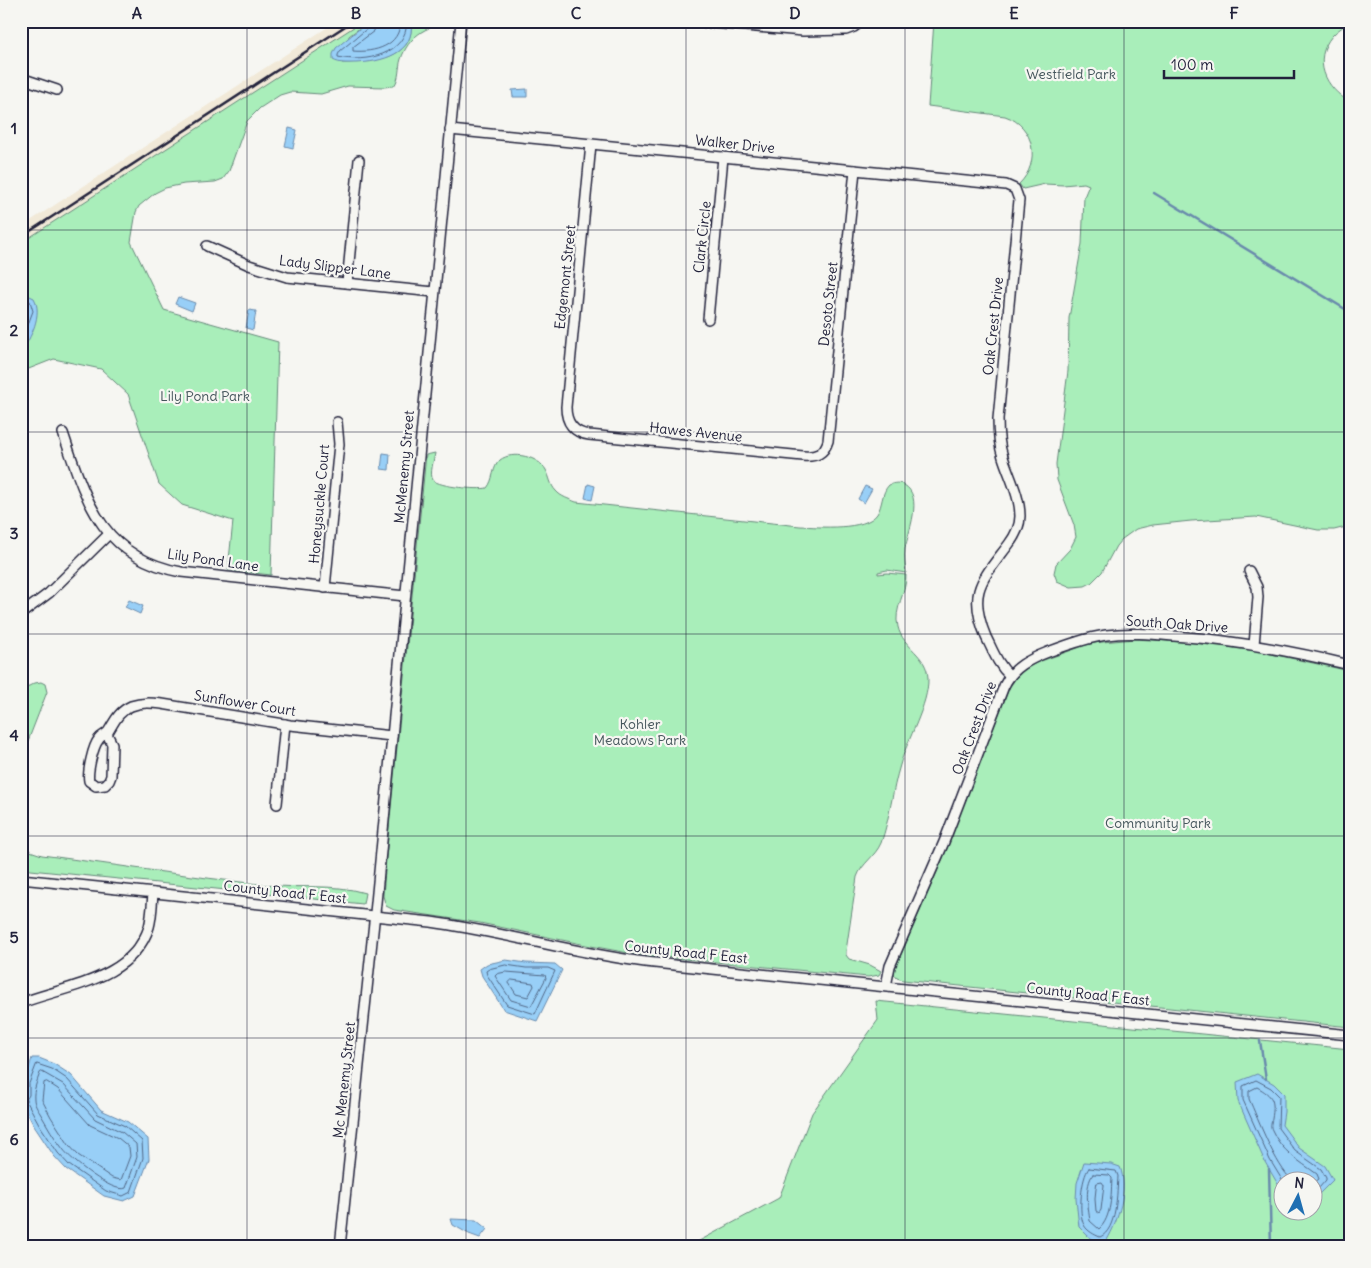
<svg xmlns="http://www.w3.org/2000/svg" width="1371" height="1268" font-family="Delius,sans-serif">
<rect width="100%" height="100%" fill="#f6f6f2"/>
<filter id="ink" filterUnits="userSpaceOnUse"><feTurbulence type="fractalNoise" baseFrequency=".02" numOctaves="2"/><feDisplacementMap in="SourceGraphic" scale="10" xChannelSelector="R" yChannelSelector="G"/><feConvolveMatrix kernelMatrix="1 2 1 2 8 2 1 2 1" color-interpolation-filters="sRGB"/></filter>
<g filter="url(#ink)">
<path fill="#f1e9d8" d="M337,21H368L21,247V227Z"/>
<g fill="#a9eeba" stroke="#66887a" fill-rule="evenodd">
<path d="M363,21H369L349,36L342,63C369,62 416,61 411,21H449L448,25C426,24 408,38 401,59C398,68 400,78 394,86L384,87L348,86L321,94L290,92L280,95L260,108L247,121L229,171L223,179L215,182L184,184L165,188L155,193L139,206L136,212L131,242L164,310L278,342L271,575L228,570L233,521L182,505L159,484L128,394L101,369L54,359L21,372V243Z"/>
<path d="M934,21H1350C1345,26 1337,30 1332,36C1312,60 1325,88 1350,102V526L1334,530H1318L1256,517L1191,521L1153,525L1136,529L1122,539L1116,546L1102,572L1091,583L1085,586L1071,587L1057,581L1054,573L1056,564L1070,549L1076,537L1074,525L1057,480L1056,464L1068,371L1069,318L1082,244L1084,197L1089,185L1084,183L1063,185L1045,184L1023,189L1019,184C1041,163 1035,126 1005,116L928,106Z"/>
<path d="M435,453C434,460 429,474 433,480C439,487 479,490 487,488C494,480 492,467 500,460C513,450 539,457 546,470C550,477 550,485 556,491C561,497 569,499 576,502L800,526C819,527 865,531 877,514C883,505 881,493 889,485C894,483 899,482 904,485C924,496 908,532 905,549C904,557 905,565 906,573L887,570L878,572V574L887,573L906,575C907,593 893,608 898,627C903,648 927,654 928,678C929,704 907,740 900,765C892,791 890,818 881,843C875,857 862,863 857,877L846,951V955L849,959L870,965L881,971L879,975L868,977L634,954L591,946L480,923L394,910L386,906L383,896L386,858L426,455Z"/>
<path d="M1135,639L1200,643L1253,650L1350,671V1027L903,980L897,978L894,974L895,968L943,858L1009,688L1020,672L1038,662L1092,643Z"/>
<path d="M35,683L41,682L45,684L47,692L21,759V690Z"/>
<path d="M21,840L30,851L42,855C117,865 191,877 266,885C299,889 332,883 365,893L363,904L21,869Z"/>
<path d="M876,1001L1350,1049V1247H688L779,1198L812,1113L878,1020ZM1284,1180H1314V1210H1284Z"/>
</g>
<g fill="#98cff7" stroke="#698aac">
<path d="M369,21H411C416,54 381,62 356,63C348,63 340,64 333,60V54L336,48Z"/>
<path d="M527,89V97H513L512,90Z"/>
<path d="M289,128L297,130L293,148L285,146Z"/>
<path d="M21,292L34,298C43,314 31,338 21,352Z"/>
<path d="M178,297L195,303L192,311L175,304Z"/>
<path d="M249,310L256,311L253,330L246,328Z"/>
<path d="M383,453L390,454L389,470L381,469Z"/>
<path d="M588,484L595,486L592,500L585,498Z"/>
<path d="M865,486L872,489L864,503L858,499Z"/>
<path d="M129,600L143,606L140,614L125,607Z"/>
<path d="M506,960L526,963L555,964L562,970L537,1021L504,1010L482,976L480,969L487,964Z"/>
<path d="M32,1058H39L54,1064L71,1075L101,1110L128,1122L148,1139L149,1159L135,1196L124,1201L104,1196L66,1169L54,1156L34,1126L23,1105L24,1084Z"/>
<path d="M1257,1074L1274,1084L1284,1094V1112L1282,1125L1299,1148L1325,1166L1333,1180L1319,1194L1314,1195V1180H1284L1283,1188L1279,1186L1265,1162L1238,1101L1237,1082Z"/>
<path d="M1084,1162L1111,1164L1120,1167C1129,1189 1118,1221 1107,1240L1098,1243L1088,1236L1079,1227L1076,1199L1077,1183Z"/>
<path d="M451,1219L476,1220L487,1229L480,1238L469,1234L453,1225Z"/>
</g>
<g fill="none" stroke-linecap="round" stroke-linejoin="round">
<g stroke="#516786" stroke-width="1">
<path d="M371,21L369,27L340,51L338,55V57C365,63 407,55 407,21"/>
<path d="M377,21L374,31L353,47V51C374,53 401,46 400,21"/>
<path d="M21,297L30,301L33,311L21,343"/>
<path d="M506,965L526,968H548L555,971L535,1014L507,1005L487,975L486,971L489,969Z"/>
<path d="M506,972L545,975L546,978L531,1006L511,1000L495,976L497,974Z"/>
<path d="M512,980L533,983L534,986L528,997L516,994L509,983Z"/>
<path d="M37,1064L52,1069L67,1079L98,1114L125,1126L142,1141L143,1158L131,1192L123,1196L106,1191L69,1165L58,1153L39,1124L26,1100L29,1095V1084Z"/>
<path d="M42,1072L63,1084L95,1119L122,1132L136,1144L137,1157L126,1188C113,1194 71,1160 63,1149C54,1138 47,1125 40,1113C38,1110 34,1104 34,1099C33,1091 37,1081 40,1073Z"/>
<path d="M47,1082L58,1089L90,1125L118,1138L129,1147L130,1156L121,1180L112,1178L78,1155L69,1145L51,1117L42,1100L44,1083Z"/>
<path d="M1089,1168L1116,1171L1118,1176C1117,1192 1117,1230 1100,1237C1095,1235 1087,1231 1084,1225C1078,1214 1081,1177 1089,1168Z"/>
<path d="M1093,1174L1109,1175L1112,1178C1111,1194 1112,1217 1099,1229L1090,1221C1088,1206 1084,1187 1093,1174Z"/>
<path d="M1292,1180C1276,1167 1258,1119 1249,1099V1091L1257,1087C1273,1096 1275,1100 1272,1119C1271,1123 1270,1126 1272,1130C1281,1151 1299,1161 1317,1174L1319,1179L1314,1183"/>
<path d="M1097,1183L1102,1182L1104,1185L1101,1210L1099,1213L1096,1211L1095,1199Z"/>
<path d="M1284,1183L1270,1160L1243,1100V1086L1256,1080L1271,1088L1279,1096L1278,1128L1295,1151L1321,1169L1326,1178V1180L1318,1189L1314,1190"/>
</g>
<g stroke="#698aac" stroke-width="2.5">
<path d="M1154,193L1350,312"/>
<path d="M1260,1041L1266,1079"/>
<path d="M1269,1169L1271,1247"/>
</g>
<defs>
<g id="minor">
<path d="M689,21L803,31L846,30L854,27L862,21"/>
<path d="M21,78L57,90"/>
<path d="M450,130L1006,185L1015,189L1019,200L998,419C998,432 999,445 1003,457C1009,476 1020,496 1020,516C1020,526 1015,536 1009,544C982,580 967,591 986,637C993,651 998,665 1010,676"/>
<path d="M591,144L566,407C566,423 574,433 589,435L803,456C816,457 824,454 828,441L855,170"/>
<path d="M207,246L249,265L287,277L434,292"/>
<path d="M347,283L359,160"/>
<path d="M708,319L723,157"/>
<path d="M63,433C86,500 101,557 181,572L405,596"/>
<path d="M1249,571L1257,587L1258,597L1254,645"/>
<path d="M325,588L339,444L337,422"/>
<path d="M21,614L49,593L109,534"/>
<path d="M107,734L112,744L111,776L109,781L105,785L96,786L89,781C87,772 93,746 99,739C101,736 105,735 108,732C115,721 118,712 131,706C142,702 152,703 162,704L290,725L392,736"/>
<path d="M277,804L285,724"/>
<path d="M21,879L431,922C503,932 573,953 645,962L1350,1035"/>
<path d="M886,986L890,966L944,842L1004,686C1013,667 1030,659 1048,652C1067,645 1086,638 1106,635C1129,632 1151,634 1174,636C1234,640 1292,651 1350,665"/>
<path d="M21,1003C66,986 132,980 149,927C152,916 152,904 153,893"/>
<path d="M21,1245L22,1247"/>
<path d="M340,1247L376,903L461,21"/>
</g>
</defs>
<use href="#minor" stroke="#22223b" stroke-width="12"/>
<use href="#minor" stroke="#f6f6f2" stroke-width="9"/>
<path stroke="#22223b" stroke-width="2.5" d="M21,237L353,21"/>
</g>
</g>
<path fill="none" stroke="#22223b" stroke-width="1" stroke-opacity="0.55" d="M247,21V1247M466,21V1247M686,21V1247M905,21V1247M1124,21V1247M21,230H1350M21,432H1350M21,634H1350M21,836H1350M21,1038H1350"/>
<g text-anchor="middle" stroke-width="4.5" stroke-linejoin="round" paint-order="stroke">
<g font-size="14" fill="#44555b" stroke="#f6f6f2">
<text x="1071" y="79">Westfield Park</text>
<text x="205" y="401">Lily Pond Park</text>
<text x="640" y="729">Kohler<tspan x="640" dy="16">Meadows Park</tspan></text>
<text x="1158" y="828">Community Park</text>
</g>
<g font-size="14" fill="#22223b" stroke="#f6f6f2">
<text transform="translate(735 144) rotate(6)" y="5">Walker Drive</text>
<text transform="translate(702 237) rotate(-84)" y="5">Clark Circle</text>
<text transform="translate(335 267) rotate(7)" y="5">Lady Slipper Lane</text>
<text transform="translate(565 277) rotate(-84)" y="5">Edgemont Street</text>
<text transform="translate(828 304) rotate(-84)" y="5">Desoto Street</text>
<text transform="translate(993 326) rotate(-84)" y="5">Oak Crest Drive</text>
<text transform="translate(696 432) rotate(6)" y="5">Hawes Avenue</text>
<text transform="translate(404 467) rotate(-85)" y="5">McMenemy Street</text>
<text transform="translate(319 504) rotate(-85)" y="5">Honeysuckle Court</text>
<text transform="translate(213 560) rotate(8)" y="5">Lily Pond Lane</text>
<text transform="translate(1177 624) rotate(4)" y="5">South Oak Drive</text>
<text transform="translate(245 703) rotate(9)" y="5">Sunflower Court</text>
<text transform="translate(974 728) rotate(-69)" y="5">Oak Crest Drive</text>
<text transform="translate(285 892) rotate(6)" y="5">County Road F East</text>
<text transform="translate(686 952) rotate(6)" y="5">County Road F East</text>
<text transform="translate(1088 994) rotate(6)" y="5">County Road F East</text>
<text transform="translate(344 1080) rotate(-84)" y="5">Mc Menemy Street</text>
</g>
</g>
<rect width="1371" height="1268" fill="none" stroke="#f6f6f2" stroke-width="55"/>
<g transform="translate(1298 1196) rotate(6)"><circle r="24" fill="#f6f6f2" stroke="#a1a1a9"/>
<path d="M0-4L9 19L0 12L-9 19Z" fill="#1f6fb2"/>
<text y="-8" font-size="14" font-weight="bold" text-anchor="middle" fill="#22223b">N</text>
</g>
<path d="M1164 70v8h130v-8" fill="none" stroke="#22223b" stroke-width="2.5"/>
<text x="1171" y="70" font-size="15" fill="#22223b" stroke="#f6f6f2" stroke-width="4" paint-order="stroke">100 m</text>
<rect x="28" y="28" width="1316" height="1212" fill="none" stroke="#22223b" stroke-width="2"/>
<g font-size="16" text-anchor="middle" font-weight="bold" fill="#22223b">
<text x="137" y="19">A</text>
<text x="356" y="19">B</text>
<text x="576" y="19">C</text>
<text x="795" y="19">D</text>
<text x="1014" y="19">E</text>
<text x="1234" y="19">F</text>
<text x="14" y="134">1</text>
<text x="14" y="336">2</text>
<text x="14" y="539">3</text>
<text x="14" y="741">4</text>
<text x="14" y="943">5</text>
<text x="14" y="1145">6</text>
</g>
</svg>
